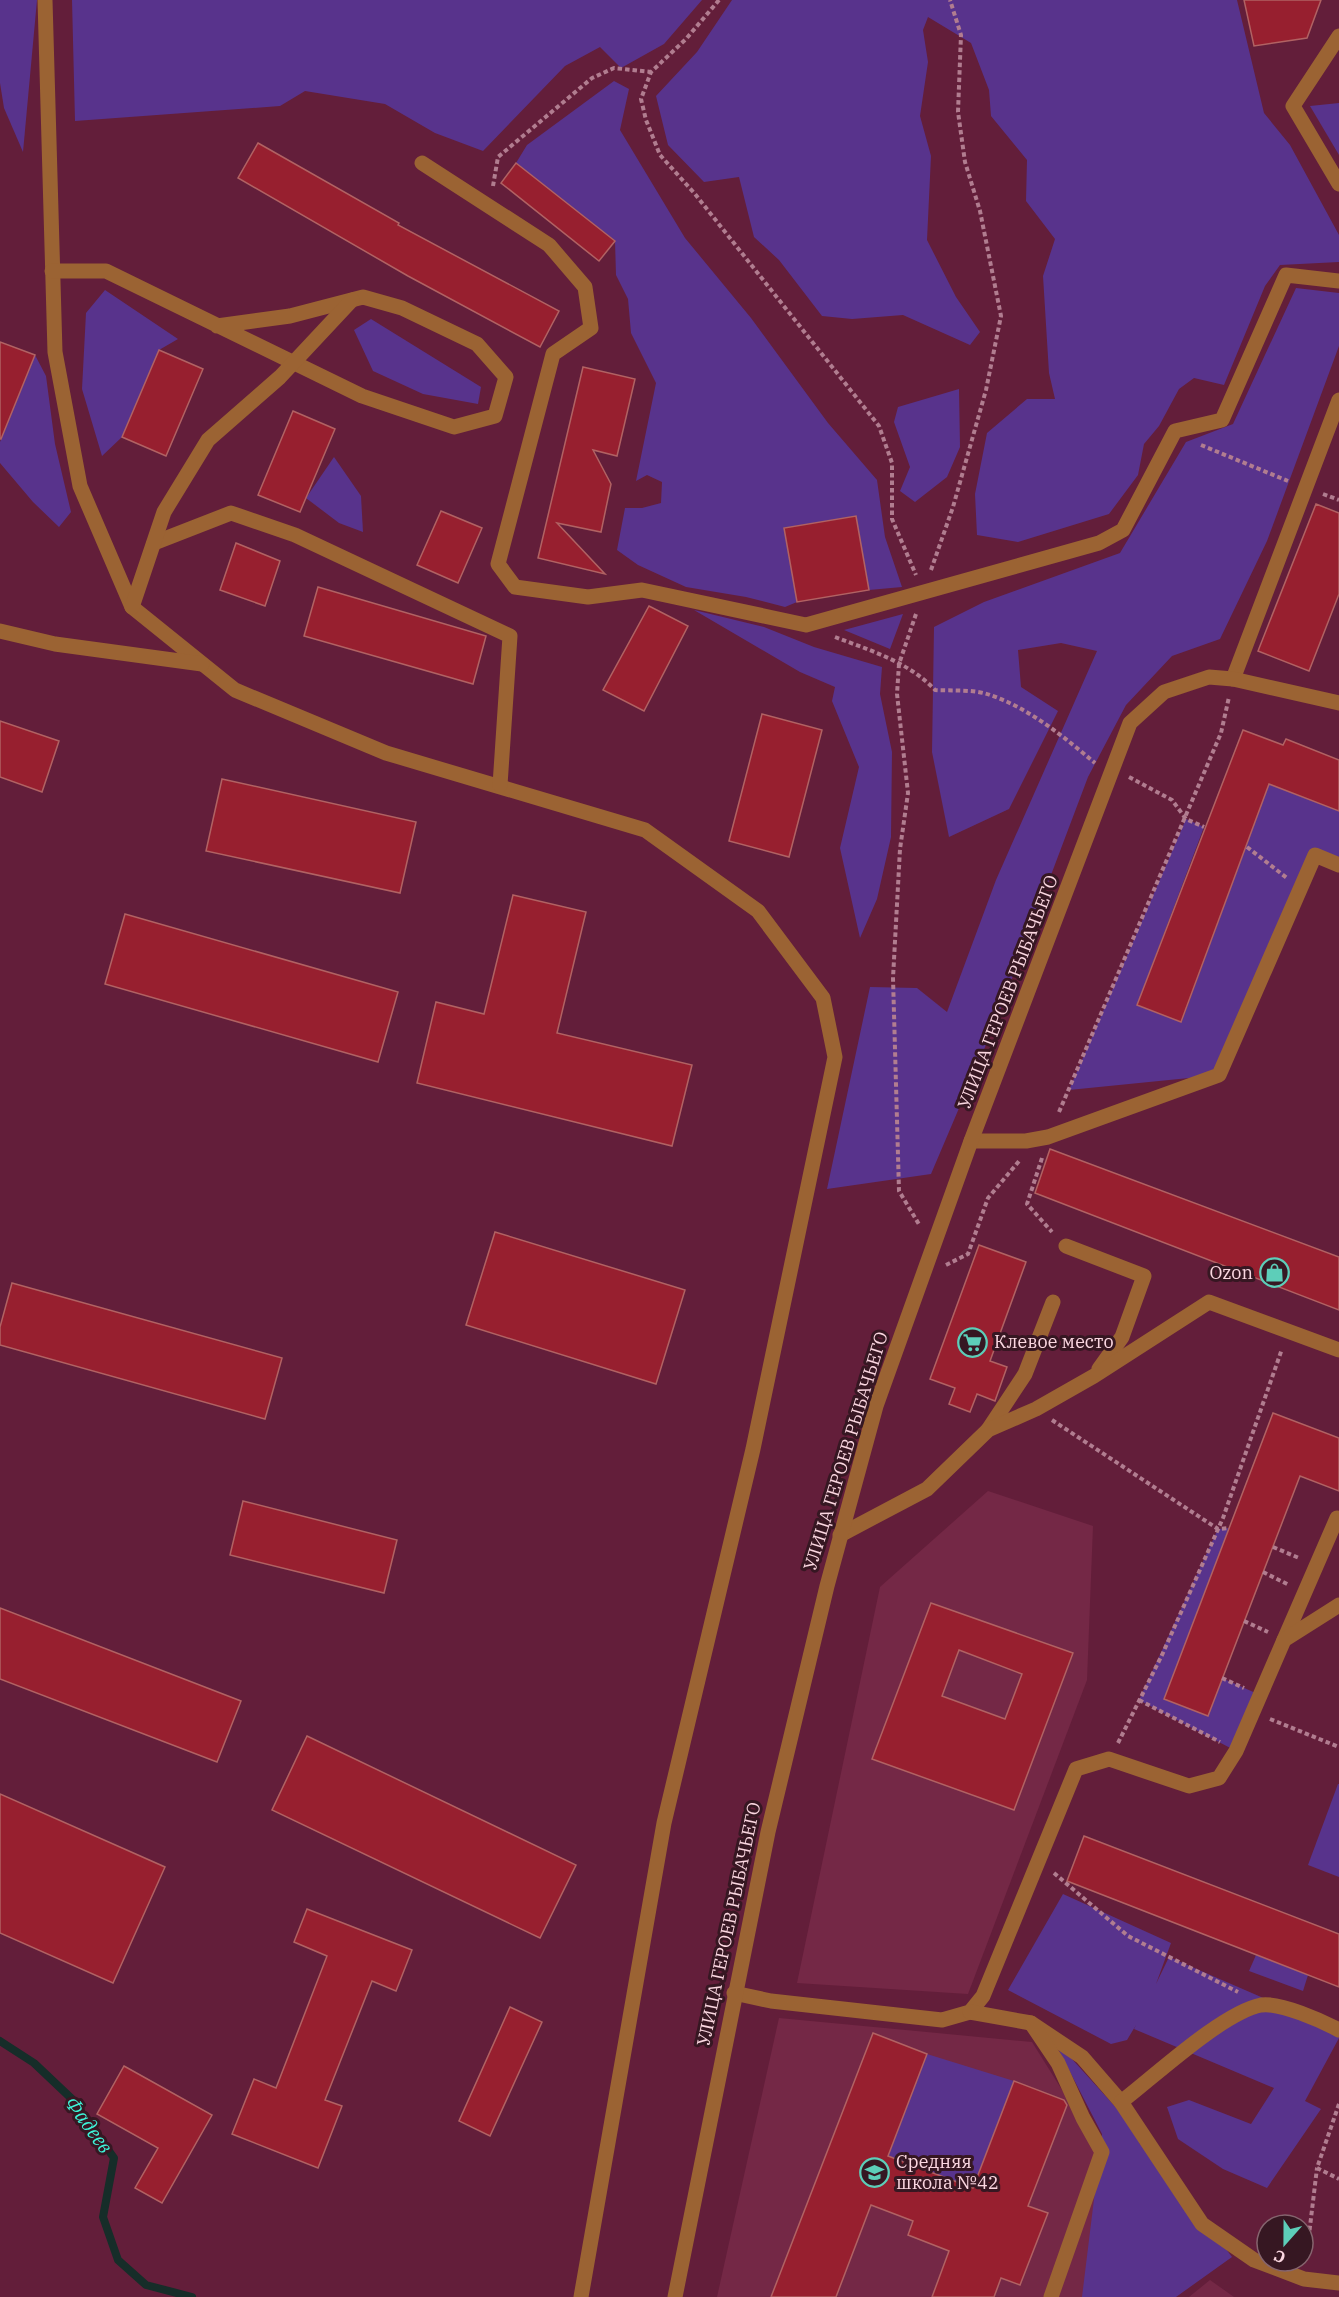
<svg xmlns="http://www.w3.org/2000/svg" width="1339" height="2297" font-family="'IBM Plex Serif',serif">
<rect width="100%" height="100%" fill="#631e3a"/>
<g fill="#742846">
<path d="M988,1491L1093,1526L1087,1680L968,1994L797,1983L880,1587Z"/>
<path d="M779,2018L1032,2042L1132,2202L1089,2297H717Z"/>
<path d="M1210,2280L1234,2297H1189Z"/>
</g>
<g fill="#58338c">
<path d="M0,0H37L23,152L4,108L0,83Z"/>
<path d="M72,0H702L664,44L621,68L600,47L565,66L483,151L435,133L385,104L305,91L280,106L75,121Z"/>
<path d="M732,0H1237L1264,113L1290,145L1339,235V262L1280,265L1265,286L1224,385L1194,378L1179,389L1159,426L1144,444L1138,475L1109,514L1018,542L977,535L975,494L987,433L1027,399H1055L1049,373L1043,276L1055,239L1026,201L1027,160L991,116L989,90L971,43L928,17L923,30L928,62L920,116L931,156L927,240L956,297L980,332L970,345L903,315L852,319L822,316L779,260L754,237L739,177L704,182L668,145L656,96L697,52Z"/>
<path d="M614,81L629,89L620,130L685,238L751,318L828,423L877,480L885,537L902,587L869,590L856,516L784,528L797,602L785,607L746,597L686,587L638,565L617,550L625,508H642L661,503L662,482L647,475L636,481L656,383L631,333L628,299L616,275L615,241L516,163L527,145Z"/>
<path d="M1339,103V155L1310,106Z"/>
<path d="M1296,288L1339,293V346L1267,541L1220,639L1172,656L1126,705L1088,777L994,1026L931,1174L827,1189L870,987L917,988L947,1012L996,880L1097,651L1061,643L1018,650L1021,687L1058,711L1009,809L949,837L932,752L934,627L984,602L1120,553L1186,442L1233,424Z"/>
<path d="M105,290L178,339L159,350L122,437L102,456L82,389L86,313Z"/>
<path d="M371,319L481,387L478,404L423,394L373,371L354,330Z"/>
<path d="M35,355L46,376L55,444L71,512L59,527L33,502L0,463V442Z"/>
<path d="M959,389L960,447L947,477L915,502L900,491L910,467L894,422L898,407Z"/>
<path d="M334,457L361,496L363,532L339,523L306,498Z"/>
<path d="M694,610L764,627L814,647L882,667L880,694L892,752L891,837L877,899L860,938L840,848L859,767L832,701L835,687L800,672Z"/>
<path d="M903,614L890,649L844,630Z"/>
<path d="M1269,784L1339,811V865L1315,855L1219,1075L1069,1090L1186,819L1204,827L1137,1005L1182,1021Z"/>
<path d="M1229,1528L1164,1699L1208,1716L1222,1678L1260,1695L1236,1751L1139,1700L1218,1529Z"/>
<path d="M1338,1784H1339V1877L1308,1865Z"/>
<path d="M1063,1894L1171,1943L1156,1984L1169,1957L1339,2031V2038L1305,2101L1321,2109L1267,2188L1223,2169L1178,2139L1167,2107L1189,2100L1251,2124L1274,2088L1134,2029L1136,2025L1127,2040L1111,2044L1008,1990Z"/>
<path d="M1256,1955L1308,1975L1303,1991L1249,1971Z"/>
<path d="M1052,2037L1150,2145L1139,2143L1160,2161L1232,2257L1176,2297H1082L1102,2134Z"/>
<path d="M927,2054L1014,2081L973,2188L888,2156Z"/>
</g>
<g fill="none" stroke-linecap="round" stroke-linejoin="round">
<path stroke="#162d29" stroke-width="8" d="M0,2041L34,2063L72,2099L114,2158L103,2217L118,2260L146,2285L192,2297"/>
</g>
<g fill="#971f2f" stroke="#b16263" stroke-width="1.5" fill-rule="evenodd">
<path d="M1244,0H1321L1307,38L1254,46Z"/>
<path d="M258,143L399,223L398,225L559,311L540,347L408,276L238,178Z"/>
<path d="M516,163L615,241L599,261L501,183Z"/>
<path d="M0,342L35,355L1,439H0Z"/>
<path d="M159,350L203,369L166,456L122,437Z"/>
<path d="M583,367L635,379L617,456L593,450L611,484L601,532L557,523L605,574L538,558Z"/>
<path d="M293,411L335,429L300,512L258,495Z"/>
<path d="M1316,504L1339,513V594L1309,671L1258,651Z"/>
<path d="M441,511L482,528L458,583L417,565Z"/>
<path d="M856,516L869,590L797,602L784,528Z"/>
<path d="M236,543L280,561L265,606L220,590Z"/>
<path d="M318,587L486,636L473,684L304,636Z"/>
<path d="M649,606L688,626L644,711L603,690Z"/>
<path d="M762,714L822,730L789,857L729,841Z"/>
<path d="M0,721L59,741L42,792L0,777Z"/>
<path d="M1243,730L1283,745L1286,739L1339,760V811L1269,784L1181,1022L1137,1005Z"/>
<path d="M222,779L416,822L400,893L206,851Z"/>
<path d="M513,895L586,912L557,1033L692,1065L672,1146L417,1083L436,1002L484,1014Z"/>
<path d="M125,914L398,992L378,1062L105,984Z"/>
<path d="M1050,1149L1339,1257V1310L1035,1193Z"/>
<path d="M495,1232L685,1290L656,1384L466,1325Z"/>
<path d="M979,1245L1026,1262L990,1361L1007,1367L995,1401L977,1394L970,1412L949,1404L955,1388L930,1379Z"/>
<path d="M12,1283L282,1358L265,1419L0,1345V1327Z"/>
<path d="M1273,1413L1339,1438V1491L1300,1476L1208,1716L1164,1699Z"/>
<path d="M243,1501L397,1540L384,1593L230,1555Z"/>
<path d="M931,1603L1073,1653L1014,1810L872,1759ZM959,1650L1022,1674L1005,1719L942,1696Z"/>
<path d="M0,1608L241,1701L217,1762L0,1679Z"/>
<path d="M307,1736L576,1865L540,1938L272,1810Z"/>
<path d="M0,1794L165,1867L113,1983L0,1933Z"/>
<path d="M1084,1836L1339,1934V1987L1067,1881Z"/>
<path d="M307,1909L412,1950L396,1991L372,1981L325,2100L342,2106L318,2168L232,2134L254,2079L276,2088L327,1956L294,1942Z"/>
<path d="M510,2007L542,2022L490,2136L459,2121Z"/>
<path d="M873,2033L927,2054L888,2156L973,2188L1014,2081L1064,2100L1067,2105L1028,2206L1048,2213L1020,2285L1001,2278L994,2297H932L949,2251L908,2235L913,2221L871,2205L836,2297H771Z"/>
<path d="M124,2066L212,2115L162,2203L135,2188L158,2148L97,2114Z"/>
</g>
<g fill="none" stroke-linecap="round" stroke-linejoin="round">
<g stroke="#b17d90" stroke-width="4" stroke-dasharray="4.5 3" stroke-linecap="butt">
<path d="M719,0L686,39L651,72L641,99L646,120L660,155L695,194L879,426L892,463V519L916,575"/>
<path d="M493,186L498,157L592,78L614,68L651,72"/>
<path d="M1201,445L1288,481"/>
<path d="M1323,494L1339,500"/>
<path d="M931,570L953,507L986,390L1001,316L980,211L965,162L958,112L961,35L950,0"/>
<path d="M916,614L899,664L897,694L908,793L900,849L893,978L899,1191L920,1226"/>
<path d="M835,637C869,650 909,662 935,690C952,691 974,689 990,695C1029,708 1064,737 1095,763"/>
<path d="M1129,777L1172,800L1186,819L1204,827"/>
<path d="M1247,847L1287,878"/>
<path d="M1059,1112L1221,733L1229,697"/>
<path d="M1042,1158L1027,1204L1052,1232"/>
<path d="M946,1265L968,1254L988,1198L1020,1160"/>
<path d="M1052,1420L1218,1529L1229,1528"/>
<path d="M1273,1547L1299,1558"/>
<path d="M1263,1572L1289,1585"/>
<path d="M1244,1621L1268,1632"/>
<path d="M1222,1678L1244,1688"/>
<path d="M1139,1700L1220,1742"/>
<path d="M1270,1719L1339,1747"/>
<path d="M1118,1743L1162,1655L1223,1518L1282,1349"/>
<path d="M1054,1873L1128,1936L1238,1992"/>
<path d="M1339,2104L1317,2168L1339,2179"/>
<path d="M1306,2260L1317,2168"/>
</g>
<g stroke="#9b6333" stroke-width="15">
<path d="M45,0L55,352L80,486L132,607L235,690L386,753L645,830L758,911L823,998L835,1057L753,1449L664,1823L581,2297"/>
<path d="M1339,36L1293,106L1339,184"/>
<path d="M422,163L549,245L585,287L591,328L553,354L498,564L515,587L588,597L642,590L806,625L1099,543L1123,530L1175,431L1222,420L1286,275L1339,281"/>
<path d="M52,271H106L362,396L454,427L495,416L506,377L477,344L402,308L363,297L290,316L217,326"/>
<path d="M154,543L231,513L295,535L510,636L500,785"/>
<path d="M132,607L164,512L208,440L280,377L352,300"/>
<path d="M0,631L55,644L202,664"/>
<path d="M1233,679L1339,400"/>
<path d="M971,1141H1026L1048,1137L1219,1075L1315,855L1339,865"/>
<path d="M1066,1246L1144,1276L1122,1337L1099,1369"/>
<path d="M988,1430L1025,1374L1053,1302"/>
<path d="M840,1535L927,1489L988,1430L1036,1409L1094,1376L1209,1302L1339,1350"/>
<path d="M1284,1640L1337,1518"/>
<path d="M734,1993L771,2001L942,2020L970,2012L983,1996L1076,1769L1109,1759L1189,1786L1219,1778L1236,1751L1284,1640L1339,1605"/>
<path d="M970,2012L1031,2023L1082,2057L1121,2102"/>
<path d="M1031,2023L1058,2063L1083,2118L1102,2152L1051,2297"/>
<path d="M1339,2030C1322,2021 1280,2002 1261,2005C1222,2013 1155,2076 1121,2102L1202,2224L1254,2260L1304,2279L1339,2283"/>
<path d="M675,2297L768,1832L827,1586L876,1406L971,1141L1130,723L1164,692L1209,677L1233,679L1339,703"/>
</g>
</g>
<defs>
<symbol id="shop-ring" viewBox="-11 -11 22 22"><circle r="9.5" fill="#361722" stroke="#5dceb9" stroke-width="1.5"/><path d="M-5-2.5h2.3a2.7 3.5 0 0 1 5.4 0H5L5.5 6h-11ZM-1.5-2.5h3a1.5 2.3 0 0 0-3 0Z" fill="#5dceb9"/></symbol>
<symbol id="supermarket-ring" viewBox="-11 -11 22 22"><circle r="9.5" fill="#361722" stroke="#5dceb9" stroke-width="1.5"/><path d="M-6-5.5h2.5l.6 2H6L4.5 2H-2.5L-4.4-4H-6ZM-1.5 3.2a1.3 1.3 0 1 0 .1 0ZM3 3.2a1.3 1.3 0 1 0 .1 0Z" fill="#5dceb9"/></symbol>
<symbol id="school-ring" viewBox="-11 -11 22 22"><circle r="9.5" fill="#361722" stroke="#5dceb9" stroke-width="1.5"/><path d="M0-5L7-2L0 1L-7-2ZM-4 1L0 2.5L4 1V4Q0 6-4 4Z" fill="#5dceb9"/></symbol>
</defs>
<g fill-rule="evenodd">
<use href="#shop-ring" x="1258" y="1256" width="33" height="33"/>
<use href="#supermarket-ring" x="956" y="1326" width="33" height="33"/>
<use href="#school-ring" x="858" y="2156" width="33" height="33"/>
</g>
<g text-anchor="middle" stroke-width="6" stroke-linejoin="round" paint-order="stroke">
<g font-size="18" fill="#fbd7e1" stroke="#361722">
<text transform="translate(1008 992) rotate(-69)" y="6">УЛИЦА ГЕРОЕВ РЫБАЧЬЕГО</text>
<text transform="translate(846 1451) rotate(-73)" y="6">УЛИЦА ГЕРОЕВ РЫБАЧЬЕГО</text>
<text transform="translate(729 1924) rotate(-78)" y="6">УЛИЦА ГЕРОЕВ РЫБАЧЬЕГО</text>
</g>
<g font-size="18" fill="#fbd7e1" stroke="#361722" text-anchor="start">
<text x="1253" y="1279" text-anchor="end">Ozon</text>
<text x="994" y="1348">Клевое место</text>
<text x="896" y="2168">Средняя<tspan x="896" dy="21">школа №42</tspan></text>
</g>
<g font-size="20" font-style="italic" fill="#3ef5d9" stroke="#361722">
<text transform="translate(89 2125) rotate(54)" y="7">Фадеев</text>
</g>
</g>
<g transform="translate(1285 2243) rotate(201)"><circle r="28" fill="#361722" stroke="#85646e" stroke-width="1.5"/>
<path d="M0-4.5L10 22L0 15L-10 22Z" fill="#5dceb9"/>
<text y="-9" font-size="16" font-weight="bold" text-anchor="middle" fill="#fbd7e1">С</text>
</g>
</svg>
